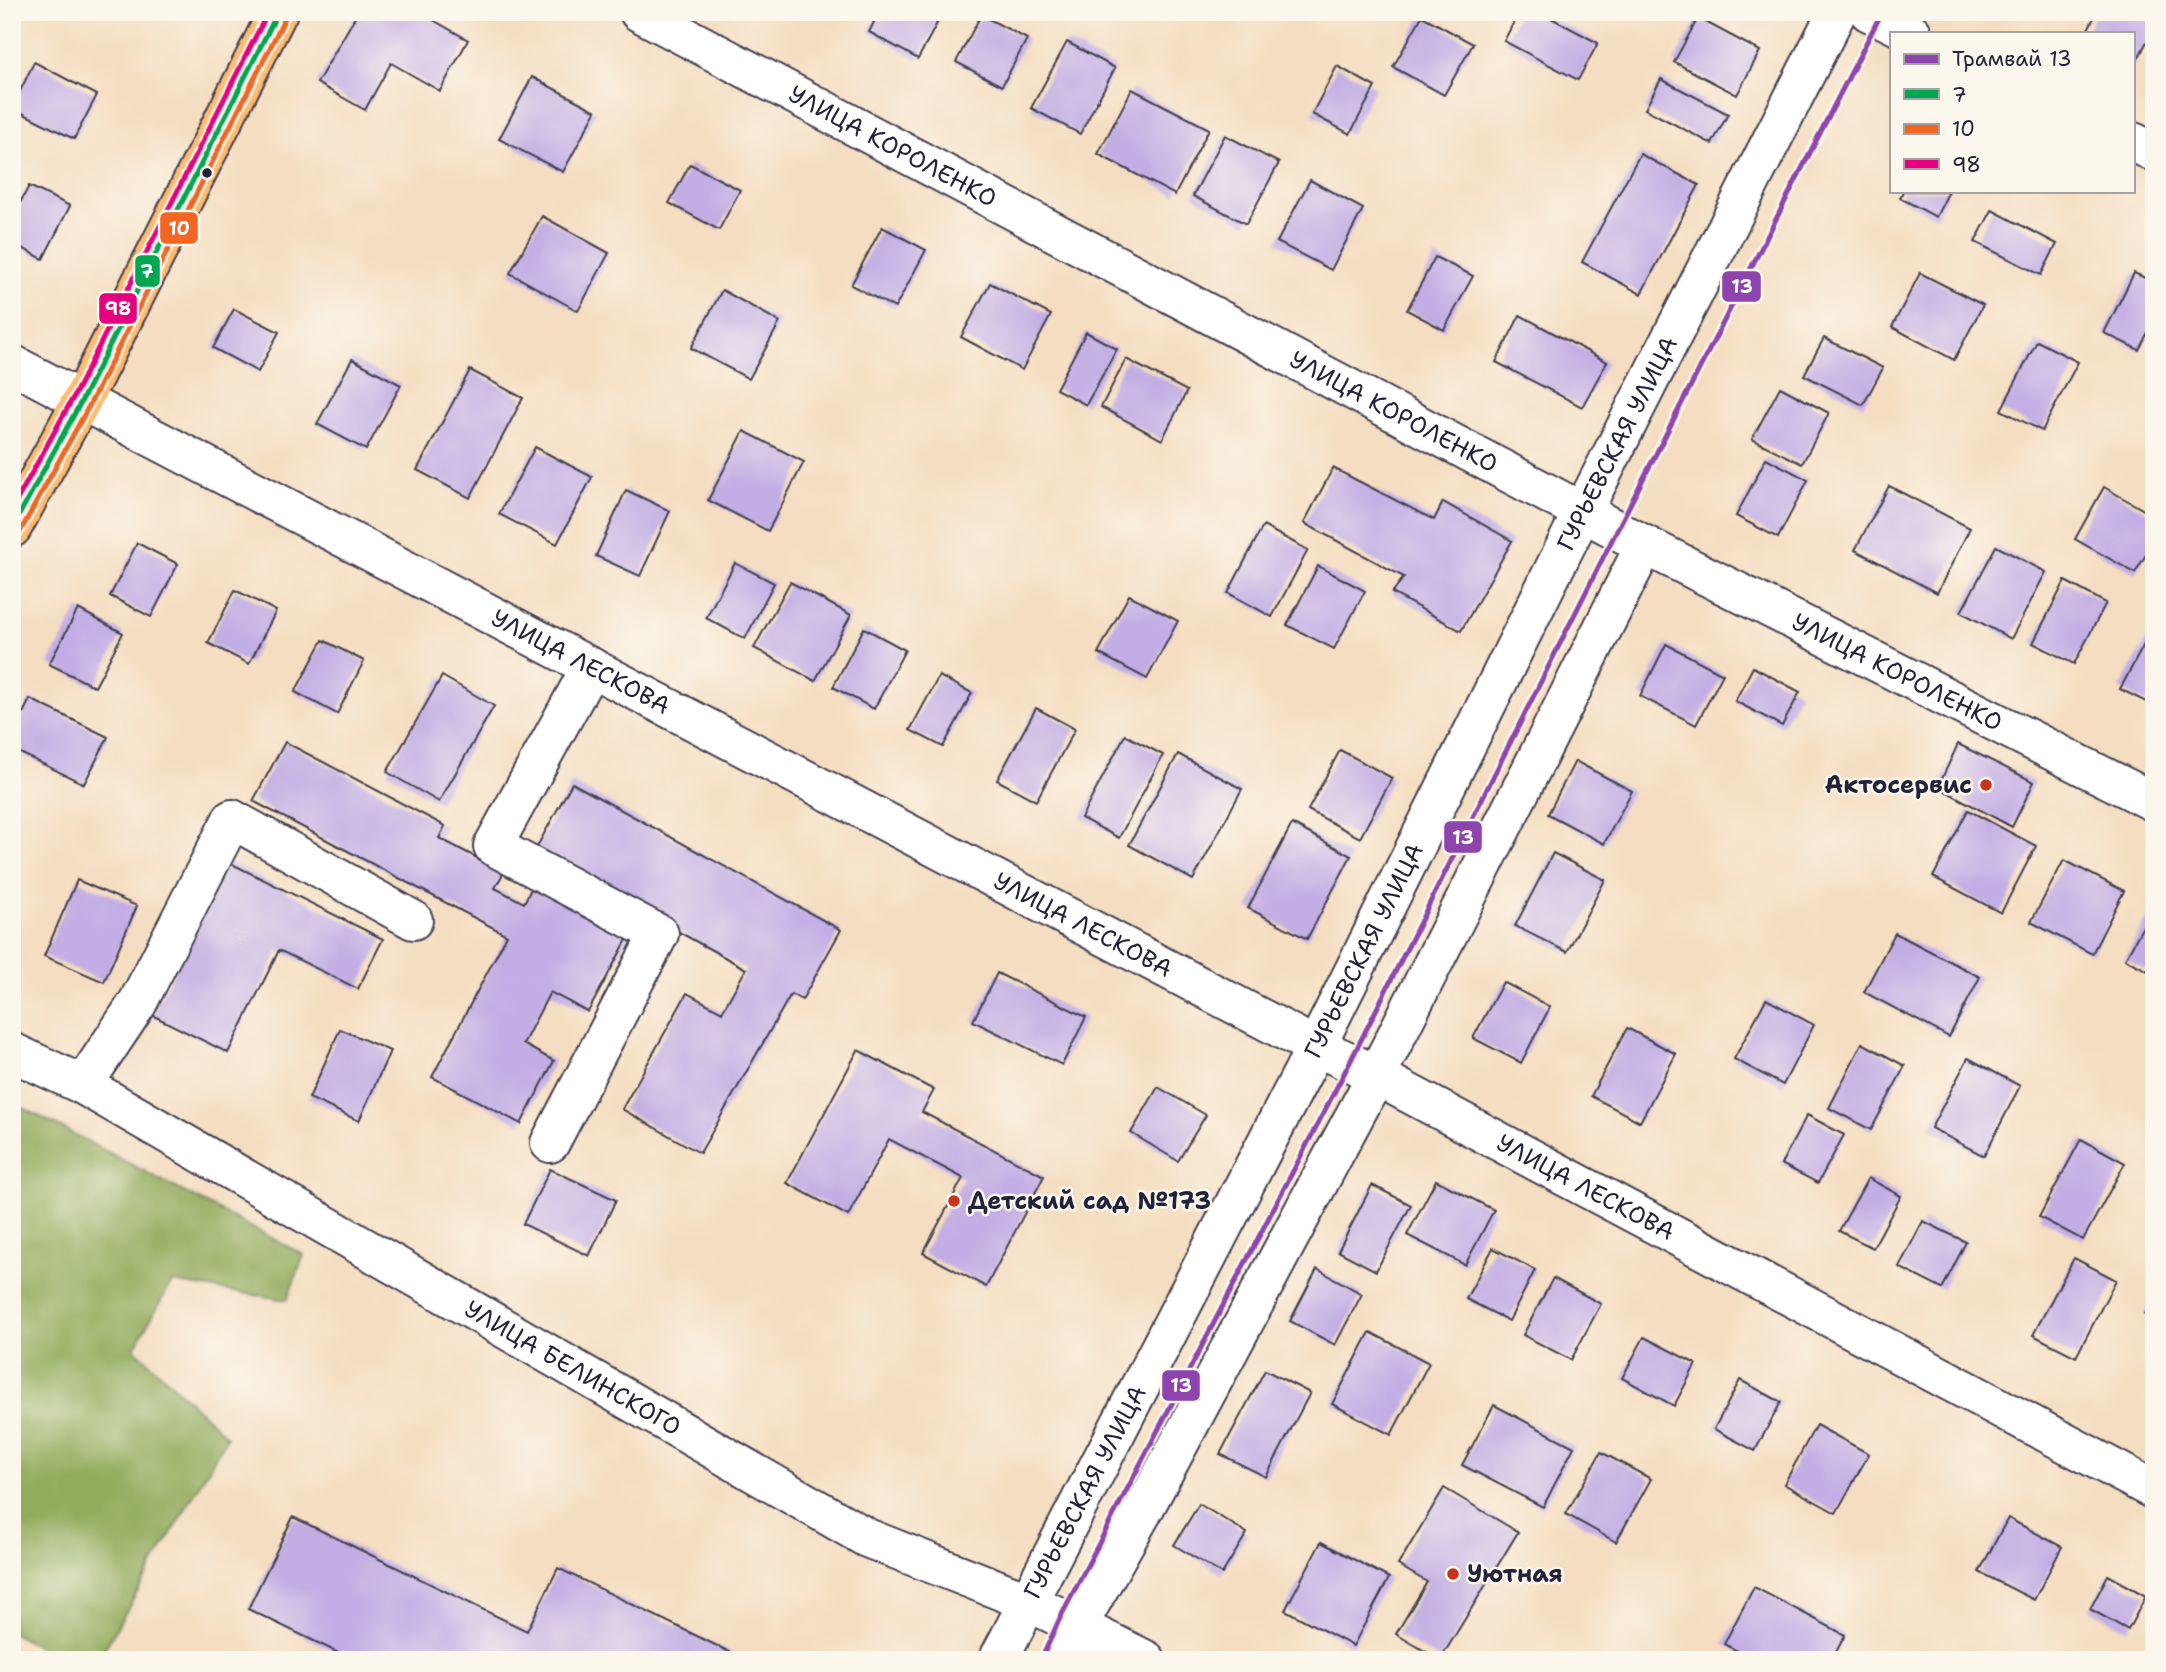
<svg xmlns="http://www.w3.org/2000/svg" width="2166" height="1672" font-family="'Shantell Sans',sans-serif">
<rect width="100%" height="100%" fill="#fbf7ec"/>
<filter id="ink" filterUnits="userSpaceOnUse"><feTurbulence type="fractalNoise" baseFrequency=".0143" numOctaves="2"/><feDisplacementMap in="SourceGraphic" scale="14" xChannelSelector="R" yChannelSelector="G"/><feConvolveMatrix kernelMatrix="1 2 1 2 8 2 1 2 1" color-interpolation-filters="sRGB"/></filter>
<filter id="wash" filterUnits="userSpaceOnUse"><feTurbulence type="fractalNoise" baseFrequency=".00686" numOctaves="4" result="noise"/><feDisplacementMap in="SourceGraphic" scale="28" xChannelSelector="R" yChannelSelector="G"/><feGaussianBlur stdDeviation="1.57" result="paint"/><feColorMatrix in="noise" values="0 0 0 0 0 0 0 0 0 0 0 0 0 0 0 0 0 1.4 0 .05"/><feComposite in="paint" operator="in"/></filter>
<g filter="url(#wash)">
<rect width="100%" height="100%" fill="#f4ddc0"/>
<path fill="#92ab5c" stroke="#5a664c" stroke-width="2" d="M12,1102L304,1255L287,1300L172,1282L134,1348L227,1437L98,1660H64L12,1633Z"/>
<g id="blocks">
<g fill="#c2aee4">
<path d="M358,12H419L468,40L440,91L391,63L365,110L317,83Z"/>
<path d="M879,12H943L918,59L869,32Z"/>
<path d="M1519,12H1540L1598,43L1578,80L1504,41Z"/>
<path d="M2097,12H2154V28L2133,68V33H2086Z"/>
<path d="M981,15L1027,39L1002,86L956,62Z"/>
<path d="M1422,16L1473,44L1444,95L1393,67Z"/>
<path d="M1698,18L1760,51L1737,95L1674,62Z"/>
<path d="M1067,42L1115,68L1080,134L1031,108Z"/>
<path d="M34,62L97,95L74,139L12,108Z"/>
<path d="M1337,66L1375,87L1350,134L1312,114Z"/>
<path d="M532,77L596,111L563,172L499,139Z"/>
<path d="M1661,79L1728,114L1712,144L1645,109Z"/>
<path d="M1132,89L1209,129L1175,195L1098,154Z"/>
<path d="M1225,135L1279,163L1246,224L1193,196Z"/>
<path d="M1640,154L1699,185L1641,294L1582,262Z"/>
<path d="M690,164L740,190L719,230L669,203Z"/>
<path d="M1310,180L1363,209L1331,270L1277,242Z"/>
<path d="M29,186L70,206L43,259L12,243V218Z"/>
<path d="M1903,191H1949L1936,217L1900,198Z"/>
<path d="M1992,210L2057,244L2041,275L1975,242Z"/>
<path d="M542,216L609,253L578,311L510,273Z"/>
<path d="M882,227L926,250L895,308L851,285Z"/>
<path d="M1435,257L1473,276L1444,330L1407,310Z"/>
<path d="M1920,273L1983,305L1954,360L1892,327Z"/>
<path d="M2134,273L2154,282V320L2139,350L2104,333Z"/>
<path d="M990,283L1051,315L1022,370L961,337Z"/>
<path d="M722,290L780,322L749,379L691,348Z"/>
<path d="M234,309L279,332L258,372L213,348Z"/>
<path d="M1520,315L1607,362L1582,407L1496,362Z"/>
<path d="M1086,332L1117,349L1086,405L1056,389Z"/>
<path d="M1824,338L1883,368L1863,405L1804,375Z"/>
<path d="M2037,341L2078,362L2042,431L2001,410Z"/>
<path d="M352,359L401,385L366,450L317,424Z"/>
<path d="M1126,359L1187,391L1162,440L1101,407Z"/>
<path d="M470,370L523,398L470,498L417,470Z"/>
<path d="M1780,387L1829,413L1802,464L1752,439Z"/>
<path d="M744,431L804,462L768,531L708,500Z"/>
<path d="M535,447L592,477L557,544L499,514Z"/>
<path d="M1766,458L1808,480L1778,538L1736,516Z"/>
<path d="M1333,468L1434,520L1443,502L1512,541L1461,631L1392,593L1404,577L1304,523Z"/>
<path d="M1889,486L1970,528L1937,593L1855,550Z"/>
<path d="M2104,487L2154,516V541L2135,573L2075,539Z"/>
<path d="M626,490L670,511L640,576L596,556Z"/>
<path d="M1263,526L1308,550L1272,617L1228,593Z"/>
<path d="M137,543L178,564L151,617L110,596Z"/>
<path d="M1996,546L2046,572L2011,639L1961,612Z"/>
<path d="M735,563L774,583L745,639L706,618Z"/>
<path d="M1318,566L1365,591L1334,649L1287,625Z"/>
<path d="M2065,581L2106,603L2074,664L2033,643Z"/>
<path d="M790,582L851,615L815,681L754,648Z"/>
<path d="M235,590L276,611L249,664L208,643Z"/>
<path d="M1129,595L1178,621L1147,679L1098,653Z"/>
<path d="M78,609L123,633L95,687L49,664Z"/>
<path d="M2154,626V706L2120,689Z"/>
<path d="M864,628L905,650L874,709L833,687Z"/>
<path d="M323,640L364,661L337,714L295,692Z"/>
<path d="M1666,644L1723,674L1696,725L1640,696Z"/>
<path d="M1753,667L1800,692L1782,726L1735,701Z"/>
<path d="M442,676L494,706L439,802L387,772Z"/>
<path d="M939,676L972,693L943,747L910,730Z"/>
<path d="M30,699L108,737L84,784L12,749V736Z"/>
<path d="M1036,708L1075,729L1036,801L997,780Z"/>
<path d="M1125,735L1163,755L1119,838L1081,818Z"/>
<path d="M285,742L445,826L439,838L504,872L495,888L524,903L534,883L630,934L588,1012L550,992L523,1044L554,1061L521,1124L432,1077L507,935L253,801Z"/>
<path d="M1958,744L2034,782L2012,827L1938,787Z"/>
<path d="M1340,750L1392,778L1360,838L1308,810Z"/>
<path d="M1178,754L1242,789L1193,880L1129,845Z"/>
<path d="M1575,761L1632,791L1604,844L1548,814Z"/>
<path d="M572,783L841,930L802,1000L791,994L700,1153L622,1109L687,993L722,1012L746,969L534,852Z"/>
<path d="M1968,810L2036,846L2001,913L1933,877Z"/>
<path d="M1292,824L1351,856L1307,939L1248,908Z"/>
<path d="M1553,853L1605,880L1567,952L1515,926Z"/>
<path d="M2064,860L2124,891L2092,954L2031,922Z"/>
<path d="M228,862L383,939L358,989L279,950L228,1053L152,1015Z"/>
<path d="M77,880L137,906L104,982L44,956Z"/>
<path d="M2154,906V974L2125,959Z"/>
<path d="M1895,933L1980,977L1949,1037L1864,992Z"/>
<path d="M997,973L1086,1017L1062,1065L973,1021Z"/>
<path d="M1503,982L1550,1007L1521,1063L1473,1038Z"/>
<path d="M1766,999L1814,1025L1783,1085L1734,1059Z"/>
<path d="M1627,1028L1676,1054L1640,1122L1591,1096Z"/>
<path d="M340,1029L390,1051L359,1121L309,1098Z"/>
<path d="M1862,1043L1905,1066L1871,1130L1829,1108Z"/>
<path d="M858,1050L934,1090L922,1112L1044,1176L986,1287L923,1253L963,1178L889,1139L848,1216L787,1183Z"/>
<path d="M1968,1058L2020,1086L1984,1156L1931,1128Z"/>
<path d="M1158,1087L1206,1115L1178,1161L1131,1133Z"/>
<path d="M1807,1115L1844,1135L1818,1183L1781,1164Z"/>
<path d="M2081,1139L2125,1163L2083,1240L2039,1217Z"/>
<path d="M550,1169L616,1200L589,1256L523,1224Z"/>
<path d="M1868,1178L1901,1196L1873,1248L1839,1231Z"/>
<path d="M1436,1180L1494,1210L1465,1265L1407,1235Z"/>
<path d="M1372,1185L1411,1205L1376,1271L1338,1251Z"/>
<path d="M1923,1221L1966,1242L1942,1289L1899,1267Z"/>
<path d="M1493,1248L1535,1270L1509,1321L1466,1299Z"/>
<path d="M2074,1258L2116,1280L2076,1357L2033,1335Z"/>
<path d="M1317,1269L1362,1294L1335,1345L1290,1321Z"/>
<path d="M1553,1278L1601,1304L1571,1360L1523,1335Z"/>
<path d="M2154,1298V1319L2145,1314Z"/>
<path d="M1370,1332L1429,1363L1391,1435L1332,1404Z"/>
<path d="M1644,1337L1696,1364L1674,1406L1622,1378Z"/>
<path d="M1265,1370L1310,1393L1266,1477L1220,1454Z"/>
<path d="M1740,1380L1781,1402L1755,1451L1714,1429Z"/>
<path d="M1494,1405L1574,1447L1543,1507L1462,1465Z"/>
<path d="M1816,1425L1869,1454L1836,1513L1784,1484Z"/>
<path d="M1601,1452L1651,1479L1616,1542L1566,1514Z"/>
<path d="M1444,1488L1518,1532L1440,1660L1396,1634L1427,1582L1398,1565Z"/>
<path d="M1199,1504L1247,1533L1222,1574L1174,1545Z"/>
<path d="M293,1517L527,1631L558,1568L746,1660H353L248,1609Z"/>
<path d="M2008,1518L2062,1547L2034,1600L1979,1572Z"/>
<path d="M1321,1542L1389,1578L1353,1646L1285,1610Z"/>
<path d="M2108,1575L2146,1596L2128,1630L2090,1609Z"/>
<path d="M1754,1587L1845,1635L1832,1660H1755L1724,1644Z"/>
</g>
</g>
</g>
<g filter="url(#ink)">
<use href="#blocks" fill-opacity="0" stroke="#423e4f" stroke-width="2"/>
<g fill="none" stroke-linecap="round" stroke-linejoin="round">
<defs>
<g id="minor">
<path id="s1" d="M639,12L1645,545L2154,802"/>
<path d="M1869,12L1912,33"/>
<path d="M2133,142L2154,152"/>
<path id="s2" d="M12,364L1316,1047L1350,1062L2154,1490"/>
<path id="s3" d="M12,1052L83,1085L867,1538L1027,1601L1146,1660"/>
<path d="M83,1085L137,1004L232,819L413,920"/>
<path d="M550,1143L659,934L493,846L591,667"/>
<path id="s4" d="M998,1660L1316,1047L1583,511L1837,12"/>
<path d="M1064,1660L1077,1627L1143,1511L1376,1076L1645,545"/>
</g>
<path id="major" d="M12,528L82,400L278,12"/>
</defs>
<use href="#minor" stroke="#423e4f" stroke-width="42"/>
<use href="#major" stroke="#423e4f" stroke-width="42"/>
<use href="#minor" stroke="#fff" stroke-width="38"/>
<use href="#major" stroke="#fdbc70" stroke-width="38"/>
<defs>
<path id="bus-1" d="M12,528L82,400L278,12"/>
<path id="bus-2" d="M20,532L90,404L286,16"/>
<path id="bus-3" d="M12,509L74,396L268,12"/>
</defs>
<use href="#bus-1" stroke="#fbf7ec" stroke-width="10"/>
<use href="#bus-2" stroke="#fbf7ec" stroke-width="10"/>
<use href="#bus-3" stroke="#fbf7ec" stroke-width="10"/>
<use href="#bus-1" stroke="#00a651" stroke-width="5"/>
<use href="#bus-2" stroke="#f26522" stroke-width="5"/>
<use href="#bus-3" stroke="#e5007d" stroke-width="5"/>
<defs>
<path id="tram-1" d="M1041,1660L1060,1618L1350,1062L1617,530L1882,12"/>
</defs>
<use href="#tram-1" stroke="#fbf7ec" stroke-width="10"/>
<use href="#tram-1" stroke="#8e44ad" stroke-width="5"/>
</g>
</g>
<circle fill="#22223b" stroke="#fbf7ec" stroke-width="2.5" cx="207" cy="173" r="6"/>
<g fill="#c8321e" stroke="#fbf7ec" stroke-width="2.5">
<circle cx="1986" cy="785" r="7"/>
<circle cx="954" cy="1201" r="7"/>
<circle cx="1453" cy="1574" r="7"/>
</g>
<g text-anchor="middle" stroke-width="5" stroke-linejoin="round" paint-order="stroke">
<g font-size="24" fill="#22223b" stroke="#fbf7ec">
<text dy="8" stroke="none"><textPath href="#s1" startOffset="287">УЛИЦА КОРОЛЕНКО</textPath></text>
<text dy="8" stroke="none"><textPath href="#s1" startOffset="854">УЛИЦА КОРОЛЕНКО</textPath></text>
<text dy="8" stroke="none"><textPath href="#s4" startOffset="1365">ГУРЬЕВСКАЯ УЛИЦА</textPath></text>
<text dy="8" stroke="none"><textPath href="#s2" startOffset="642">УЛИЦА ЛЕСКОВА</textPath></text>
<text dy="8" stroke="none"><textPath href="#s1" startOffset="1421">УЛИЦА КОРОЛЕНКО</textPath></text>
<text dy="8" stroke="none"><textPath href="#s2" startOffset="1209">УЛИЦА ЛЕСКОВА</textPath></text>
<text dy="8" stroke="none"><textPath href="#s4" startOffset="798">ГУРЬЕВСКАЯ УЛИЦА</textPath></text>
<text dy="8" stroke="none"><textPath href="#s2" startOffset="1776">УЛИЦА ЛЕСКОВА</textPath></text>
<text dy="8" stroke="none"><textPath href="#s3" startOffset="644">УЛИЦА БЕЛИНСКОГО</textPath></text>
<text dy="8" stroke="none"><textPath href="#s4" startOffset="189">ГУРЬЕВСКАЯ УЛИЦА</textPath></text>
</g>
<g font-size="24" font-weight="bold" fill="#22223b" stroke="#fbf7ec" text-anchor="start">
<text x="1972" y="793" text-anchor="end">Актосервис</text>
<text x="968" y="1209">Детский сад №173</text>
<text x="1467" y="1582">Уютная</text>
</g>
</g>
<g stroke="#fbf7ec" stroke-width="2.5">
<rect x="159" y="211" width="40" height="34" rx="7" fill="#f26522"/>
<rect x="134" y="254" width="27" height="34" rx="7" fill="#00a651"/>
<rect x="1721" y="270" width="41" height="33" rx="7" fill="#8e44ad"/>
<rect x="98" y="292" width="40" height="33" rx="7" fill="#e5007d"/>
<rect x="1443" y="820" width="40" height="34" rx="7" fill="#8e44ad"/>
<rect x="1161" y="1369" width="40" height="33" rx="7" fill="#8e44ad"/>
</g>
<g font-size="19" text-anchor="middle" font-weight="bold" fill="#fff">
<text x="179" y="235">10</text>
<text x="147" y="278">7</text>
<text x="1742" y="293">13</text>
<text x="118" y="315">98</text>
<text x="1463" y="844">13</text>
<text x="1181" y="1392">13</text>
</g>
<rect width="2166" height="1672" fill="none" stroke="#fbf7ec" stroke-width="42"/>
<rect x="1890" y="32" width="245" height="161" fill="#fbf7ec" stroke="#a4a2a5" stroke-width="2"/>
<rect x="1904" y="54" width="35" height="10" fill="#8e44ad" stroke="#a4a2a5" stroke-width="2"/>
<text x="1952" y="66" font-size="21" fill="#22223b">Трамвай 13</text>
<rect x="1904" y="89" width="35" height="10" fill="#00a651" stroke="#a4a2a5" stroke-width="2"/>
<text x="1952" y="102" font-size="21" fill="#22223b">7</text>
<rect x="1904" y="124" width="35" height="10" fill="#f26522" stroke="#a4a2a5" stroke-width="2"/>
<text x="1952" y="136" font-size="21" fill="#22223b">10</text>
<rect x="1904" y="159" width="35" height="10" fill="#e5007d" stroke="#a4a2a5" stroke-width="2"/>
<text x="1952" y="172" font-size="21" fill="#22223b">98</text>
</svg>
